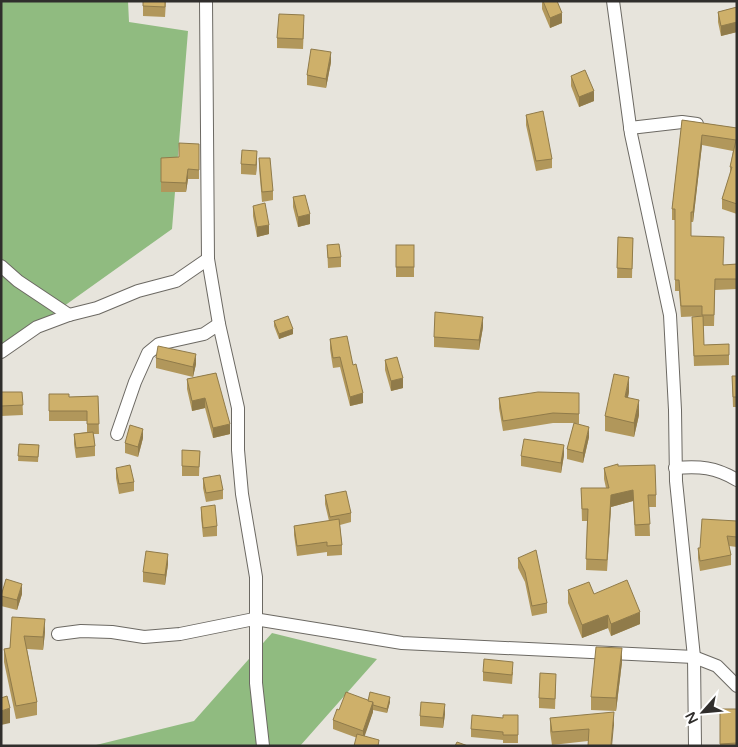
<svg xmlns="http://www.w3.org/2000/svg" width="738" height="747" font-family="'Varela Round',sans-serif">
<rect width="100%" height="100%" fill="#e7e4dc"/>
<g fill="#90bb80">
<path d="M1,1H128L129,22L188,31L172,229L1,351Z"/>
<path d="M272,633L377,659L300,746H92L194,721Z"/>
</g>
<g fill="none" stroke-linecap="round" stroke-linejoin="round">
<defs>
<g id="street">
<path d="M206,1L208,259L219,324L238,408V450L242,494L256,577V683L263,746"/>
<path d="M613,1L631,134L670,315L675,410L676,481L694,657L695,746"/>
<path d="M630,128L682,122L697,124"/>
<path d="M1,266L18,281L69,315"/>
<path d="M1,352L37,327L69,315L97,308L138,291L176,281L208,259"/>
<path d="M117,434L135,382L148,353L159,344L204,334L219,324"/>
<path d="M675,468C700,466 715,467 737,480"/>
<path d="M58,634L81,631L112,632L144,637L180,634L254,619L402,643L694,657L717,666L737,686"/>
</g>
</defs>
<use href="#street" stroke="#6c6963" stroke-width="14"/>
<use href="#street" stroke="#fff" stroke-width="12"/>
</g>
<g fill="#b1975b">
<path d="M143,1H166L165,17L143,16Z"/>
<path d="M542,1H557L562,23L550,28L542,9Z"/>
<path d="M737,7V32L721,36L718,22V12Z"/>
<path d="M304,25L303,49L277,48V38Z"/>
<path d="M331,62L326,88L307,85V75Z"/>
<path d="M571,76L594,101L579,107L571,86Z"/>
<path d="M526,115L552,159V168L536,171L526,125Z"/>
<path d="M682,120L737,128V214L722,209V199L730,175V167L733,151L702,145L693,222H691V236L724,265L737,264V289L715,290L714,326H703L704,345L729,344V365L694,366L692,317L702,316L681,317L679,291H675V220H672V209Z"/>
<path d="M199,144V179H188L186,192H161V158L179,157Z"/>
<path d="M259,158L273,191V200L262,202L259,168Z"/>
<path d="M257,161L256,175L241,174V164Z"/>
<path d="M293,197L310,224L298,227L293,207Z"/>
<path d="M253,206L269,234L257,237L253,216Z"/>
<path d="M618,237L633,238L632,278H617Z"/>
<path d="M327,245L341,257V267L328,268Z"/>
<rect x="396" y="245" width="18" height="32"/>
<path d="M274,321L293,334L279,339L274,326Z"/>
<path d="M483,327L479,350L434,347V337Z"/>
<path d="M330,339L353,365L363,403L350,406L340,367L333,368L330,349Z"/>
<path d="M156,358L196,364L193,377L156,368Z"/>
<path d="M385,360L403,388L391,391L385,370Z"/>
<path d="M216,373L230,434L213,438L205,408L192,411L187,389V379Z"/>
<path d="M732,376H737V407H733Z"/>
<path d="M1,392H22L23,415L1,416Z"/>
<path d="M629,392L628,397L639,415L634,437L605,431V416Z"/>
<path d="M579,393V424L574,423L589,437L583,463L567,459V449L574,423H553L503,431L499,408V398Z"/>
<path d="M49,394L69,397L98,396L99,434H94L95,446V456L76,458L74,444V434L87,432V421H49Z"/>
<path d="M143,438L138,457L125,453V443Z"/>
<path d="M19,444L39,445L38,462L18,461Z"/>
<path d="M182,450L200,451L199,476H182Z"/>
<path d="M564,455L561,473L521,466V456Z"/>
<path d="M618,466L656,495V507H649L650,536H635L633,501L611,507L607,571L586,570L587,521H582L581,488H606L604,479V468Z"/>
<path d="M116,468L134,482V491L119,494L116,478Z"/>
<path d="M203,478L223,490V499L206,502L203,488Z"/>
<path d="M325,495L351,513V522L340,525L342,545V555L327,556V552L297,556L294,535V526L329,521L325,504Z"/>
<path d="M201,507L217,526V536L203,537L201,517Z"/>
<path d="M737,521V547L729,546L731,555V565L700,571L698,558V548H700Z"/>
<path d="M518,558L547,603V613L532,616L525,582L518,568Z"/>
<path d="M168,564L165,585L143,582V572Z"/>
<path d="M568,590L594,594L640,624L611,636L608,628L582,638L568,603Z"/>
<path d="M22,594L17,610L1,606V596Z"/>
<path d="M12,617L45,632L43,650L27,649L37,702V715L16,719L4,662V649L10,648Z"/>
<path d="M622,662L616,711L591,710V697Z"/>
<path d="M483,672H513L512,684L483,681Z"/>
<path d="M556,684L555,709L539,708V698Z"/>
<path d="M390,702L387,713L373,710V712L364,736L379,746L333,729V720L339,710Z"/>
<rect x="720" y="709" width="17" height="37"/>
<path d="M445,714L443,728L420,726V716Z"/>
<path d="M518,715V743H503V740L471,737V729L503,718Z"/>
<path d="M550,718L614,725L588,746V741L552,745L550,731Z"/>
</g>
<g fill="#907b4a">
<path d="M562,13V23L550,28V18Z"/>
<path d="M737,22V32L721,36V26Z"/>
<path d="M331,52V62L326,88V79Z"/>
<path d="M594,91V101L579,107V97Z"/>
<path d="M702,135V145L693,222V212Z"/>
<path d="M257,151V161L256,175V165Z"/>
<path d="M188,169V179L186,192V183Z"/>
<path d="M310,214V224L298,227V217Z"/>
<path d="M269,225V234L257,237V227Z"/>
<path d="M483,317V327L479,350V340Z"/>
<path d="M293,329V334L279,339V334Z"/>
<path d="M196,354V364L193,377V367Z"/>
<path d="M629,377V392L625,411V397Z"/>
<path d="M403,378V388L391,391V381Z"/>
<path d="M363,393V403L350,406V397Z"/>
<path d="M205,398V408L192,411V401Z"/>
<path d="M639,400V415L634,437V423Z"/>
<path d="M230,424V434L213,438V428Z"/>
<path d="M589,427V437L583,463V453Z"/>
<path d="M143,429V438L138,457V447Z"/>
<path d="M564,445V455L561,473V463Z"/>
<path d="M633,490V501L611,507L607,571L611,495Z"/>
<path d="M168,554V564L165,585V575Z"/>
<path d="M22,584V594L17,610V600Z"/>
<path d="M640,612V624L611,636V624Z"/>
<path d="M608,615V628L582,638V625Z"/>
<path d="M45,619V632L43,650V637Z"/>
<path d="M622,648V662L616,711V698Z"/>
<path d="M390,697V702L387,713V709Z"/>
<path d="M373,702V712L363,741V731Z"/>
<path d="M445,704V714L443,728V718Z"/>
<path d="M10,708V723L1,725V711Z"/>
<path d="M614,712V725L612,746H611Z"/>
</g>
<g fill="#ceb06a" stroke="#907b4a">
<path d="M143,1H165V7L143,6Z"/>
<path d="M543,1H557L562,13L550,18Z"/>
<path d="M737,7V22L721,26L718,12Z"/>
<path d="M279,14L304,15L303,39L277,38Z"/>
<path d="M311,49L331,52L326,79L307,75Z"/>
<path d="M585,70L594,91L579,97L571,76Z"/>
<path d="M543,111L552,159L536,161L526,115Z"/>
<path d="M682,120L737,128V204L722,199L732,167H730L736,140L702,135L693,212H691V236L724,237L723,265L737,264V279H715L714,315H702V306H681L679,280H675V209H672Z"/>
<path d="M179,143L199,144V170L188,169L186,183L161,182V158L179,157Z"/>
<path d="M242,150L257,151L256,165L241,164Z"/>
<path d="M259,158H270L273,191L262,192Z"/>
<path d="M305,195L310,214L298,217L293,197Z"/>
<path d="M265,203L269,225L257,227L253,206Z"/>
<path d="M618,237L633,238L632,269L617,268Z"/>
<path d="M339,244L341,257L328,258L327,245Z"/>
<rect x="396" y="245" width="18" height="22"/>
<path d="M435,312L483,317L479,340L434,337Z"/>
<path d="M288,316L293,329L279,334L274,321Z"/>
<path d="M703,316L704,345L729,344V355L694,356L692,317Z"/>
<path d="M347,336L353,365L356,364L363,393L350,397L340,357L333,358L330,339Z"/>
<path d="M158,346L196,354L193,367L156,358Z"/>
<path d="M397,357L403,378L391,381L385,360Z"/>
<path d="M216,373L230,424L213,428L205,398L192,401L187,379Z"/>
<path d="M614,374L629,377L625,397L639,400L634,423L605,416Z"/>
<path d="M732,376H737V397H733Z"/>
<path d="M1,392H22L23,405L1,406Z"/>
<path d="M538,392L579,393V414L553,413L503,421L499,398Z"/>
<path d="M49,394H69V397L98,396L99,424H87V411H49Z"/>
<path d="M574,423L589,427L583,453L567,449Z"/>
<path d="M130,425L143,429L138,447L125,443Z"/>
<path d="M93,432L95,446L76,448L74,434Z"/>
<path d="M524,439L564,445L561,463L521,456Z"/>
<path d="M19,444L39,445L38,457L18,456Z"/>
<path d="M182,450L200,451L199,467L182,466Z"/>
<path d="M618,464V466L655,465L656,495H648L650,524L635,525L633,490L611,495L607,560L586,559L588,509H582L581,488H609L604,468Z"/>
<path d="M130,465L134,482L119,484L116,468Z"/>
<path d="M220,475L223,490L206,493L203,478Z"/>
<path d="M346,491L351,513L330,517L325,495Z"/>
<path d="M215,505L217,526L203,528L201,507Z"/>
<path d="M339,519L342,545L327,546V542L297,546L294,526Z"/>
<path d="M702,519L737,521V537L727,536L731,555L700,561L698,548H700Z"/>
<path d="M536,550L547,603L532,606L525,572L518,558Z"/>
<path d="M146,551L168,554L165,575L143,572Z"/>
<path d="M6,579L22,584L17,600L1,596Z"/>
<path d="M627,580L640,612L611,624L608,615L582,625L568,590L589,582L594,594Z"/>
<path d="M12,617L45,619L43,637L24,636L37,702L16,706L4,649L10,648Z"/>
<path d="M596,647L622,648L616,698L591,697Z"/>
<path d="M484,659L513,662L512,675L483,672Z"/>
<path d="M540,673L556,674L555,699L539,698Z"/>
<path d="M346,692L373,702L363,731L333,720L337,709L339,710Z"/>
<path d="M370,692L390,697L387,709L373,705V702L368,701Z"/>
<path d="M7,696L10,708L1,711V698Z"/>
<path d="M421,702L445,704L443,718L420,716Z"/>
<path d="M720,709H737V743L720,744Z"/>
<path d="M614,712L611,745L623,746H588L589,729L552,732L550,718Z"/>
<path d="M472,715L503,718V715H518V735H503V732L471,729Z"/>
<path d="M357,734L379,740L378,746H354Z"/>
<path d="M457,742L468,746H455Z"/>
</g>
<rect width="738" height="747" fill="none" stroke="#302e2c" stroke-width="5"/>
<g transform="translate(703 712) rotate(243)" stroke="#ffffff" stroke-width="4" paint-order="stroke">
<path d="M0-4L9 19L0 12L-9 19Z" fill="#302e2c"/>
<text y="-8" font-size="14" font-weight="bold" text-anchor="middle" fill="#302e2c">N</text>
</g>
</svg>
